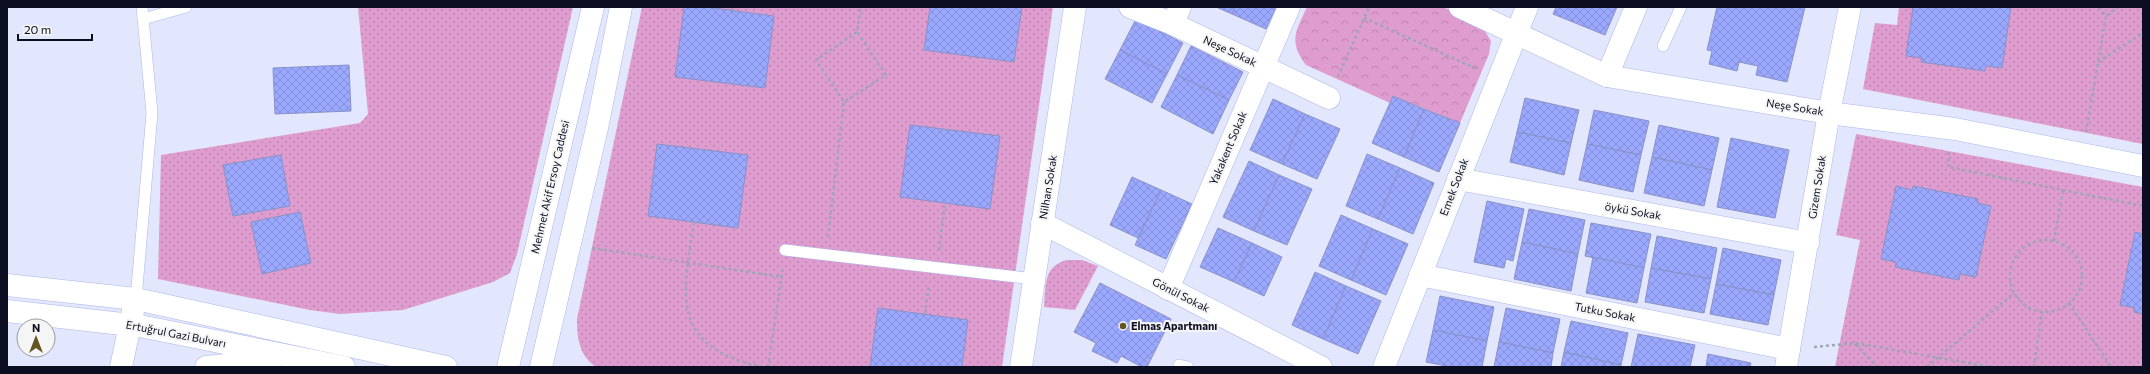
<svg xmlns="http://www.w3.org/2000/svg" width="2150" height="374" font-family="Commissioner,sans-serif">
<defs>
<pattern id="grass-dots" width="8" height="8" patternUnits="userSpaceOnUse"><rect width="8" height="8" fill="#df9dcf"/><path d="M2 2h.1M6 6h.1" fill="none" stroke="#be86b1" stroke-width="1.8" stroke-linecap="round"/></pattern>
<pattern id="park-crowns" width="20" height="18" patternUnits="userSpaceOnUse"><rect width="20" height="18" fill="#df9dcf"/><path d="M2 6a3 3 0 1 1 6 0M12 15a3 3 0 1 1 6 0" fill="none" stroke="#be86b1"/></pattern>
<pattern id="building-cross-hatch" width="8" height="8" patternUnits="userSpaceOnUse"><rect width="8" height="8" fill="#9aa8fe"/><path d="M0 0l8 8M0 8l8-8" fill="none" stroke="#838fd9"/></pattern>
</defs>
<rect width="100%" height="100%" fill="#e2e7fd"/>
<g fill="url(#grass-dots)">
<path d="M358,7H573L517,254L510,273L493,282L403,310L340,314L310,310L158,279L161,155L360,123L368,114Z"/>
<path d="M642,7H1053L1002,367H596C579,356 577,338 577,319Z"/>
<path d="M1899,7H2143V144L1863,89L1875,23L1897,25Z"/>
<path d="M1856,134L2143,187V367H1835L1860,240L1836,235Z"/>
<path d="M1067,260H1082L1098,266L1075,310L1044,307C1046,286 1043,266 1067,260Z"/>
</g>
<path fill="url(#park-crowns)" d="M1307,7H1443L1466,17L1483,28L1491,41L1489,54L1460,123L1393,96L1390,103L1306,65C1288,41 1296,31 1307,7Z"/>
<g fill="url(#building-cross-hatch)" stroke="#8892c6">
<path d="M684,7H706L774,16L765,88L675,77Z"/>
<path d="M930,7H1022L1014,62L924,50Z"/>
<path d="M1216,7H1235L1232,14Z"/>
<path d="M1235,7H1276L1266,29L1232,14Z"/>
<path d="M1556,7H1617L1605,35L1553,14Z"/>
<path d="M1717,7H1805L1787,82L1756,75L1758,66L1739,62L1737,71L1709,64L1712,51L1707,50Z"/>
<path d="M1913,7H2011L2002,68L1986,66L1985,71L1921,62L1922,58L1906,56Z"/>
<path d="M1136,19L1183,43L1167,74L1120,50Z"/>
<path d="M1191,46L1243,72L1229,100L1177,75Z"/>
<path d="M1120,50L1167,74L1152,103L1105,79Z"/>
<path d="M349,65L351,111L275,114L273,68Z"/>
<path d="M1177,75L1229,100L1213,134L1161,107Z"/>
<path d="M1393,96L1424,109L1404,157L1372,143Z"/>
<path d="M1525,98L1579,110L1571,143L1517,132Z"/>
<path d="M1273,99L1305,114L1282,164L1250,150Z"/>
<path d="M1424,109L1460,123L1439,172L1404,157Z"/>
<path d="M1594,110L1649,121L1641,155L1587,144Z"/>
<path d="M1305,114L1340,129L1317,179L1282,164Z"/>
<path d="M910,125L1000,136L990,209L900,197Z"/>
<path d="M1659,125L1719,138L1712,170L1652,157Z"/>
<path d="M1517,132L1571,143L1564,175L1510,162Z"/>
<path d="M1731,138L1789,150L1775,218L1717,207Z"/>
<path d="M657,144L748,155L738,228L648,216Z"/>
<path d="M1587,144L1641,155L1633,192L1579,180Z"/>
<path d="M1367,154L1400,168L1378,219L1346,206Z"/>
<path d="M281,155L290,206L233,216L223,165Z"/>
<path d="M1652,157L1712,170L1704,206L1644,193Z"/>
<path d="M1249,161L1279,175L1254,231L1223,217Z"/>
<path d="M1400,168L1434,183L1413,234L1378,219Z"/>
<path d="M1279,175L1312,189L1287,245L1254,231Z"/>
<path d="M1132,177L1161,190L1138,238L1110,225Z"/>
<path d="M1896,186L1912,190L1913,186L1978,199L1977,203L1991,206L1976,277L1960,274L1959,280L1895,267L1896,262L1881,259Z"/>
<path d="M1161,190L1192,204L1166,259L1135,245Z"/>
<path d="M1487,201L1524,209L1513,261L1506,259L1504,268L1474,262Z"/>
<path d="M1529,209L1585,220L1578,254L1522,242Z"/>
<path d="M300,212L311,263L262,274L251,222Z"/>
<path d="M1341,215L1373,229L1351,280L1319,266Z"/>
<path d="M1591,223L1651,234L1644,268L1585,256Z"/>
<path d="M1218,228L1252,243L1234,282L1200,267Z"/>
<path d="M1373,229L1408,244L1386,295L1351,280Z"/>
<path d="M2135,232L2143,234V314L2134,312L2135,308L2120,305Z"/>
<path d="M1657,236L1717,248L1711,279L1651,268Z"/>
<path d="M1522,242L1578,254L1571,291L1514,279Z"/>
<path d="M1252,243L1282,257L1264,296L1234,282Z"/>
<path d="M1723,248L1781,260L1774,295L1716,284Z"/>
<path d="M1593,257L1644,268L1637,303L1586,293Z"/>
<path d="M1651,268L1711,279L1704,313L1645,302Z"/>
<path d="M1315,272L1346,286L1323,339L1292,325Z"/>
<path d="M1100,283L1171,319L1147,367H1142L1121,356L1117,363L1092,351L1096,343L1074,332Z"/>
<path d="M1716,284L1774,295L1768,325L1710,314Z"/>
<path d="M1346,286L1381,301L1358,354L1323,339Z"/>
<path d="M1440,296L1494,307L1487,341L1433,330Z"/>
<path d="M878,308L968,320L962,367H870Z"/>
<path d="M1506,308L1560,319L1553,353L1499,342Z"/>
<path d="M1571,321L1628,333L1621,365L1564,352Z"/>
<path d="M1433,330L1487,341L1482,367H1452L1426,362Z"/>
<path d="M1638,334L1695,345L1690,367H1631Z"/>
<path d="M1499,342L1553,353L1551,367H1494Z"/>
<path d="M1564,352L1621,365V367H1561Z"/>
<path d="M1708,354L1751,363L1750,367H1706Z"/>
</g>
<g fill="none" stroke-linecap="round" stroke-linejoin="round">
<defs>
<g id="lane">
<path d="M143,19L186,7"/>
<path d="M1663,46L1681,7"/>
<path d="M785,250L1034,279"/>
<path d="M136,299L152,113L142,7"/>
<path d="M1179,365L1188,367"/>
</g>
<g id="street">
<path d="M1130,7L1173,24L1329,98"/>
<path d="M1460,7L1607,76L1829,113L1955,129L2143,166"/>
<path d="M1173,24L1180,7"/>
<path d="M1607,76L1636,7"/>
<path d="M1458,179L1808,243"/>
<path d="M1042,223L1321,367"/>
<path d="M1420,275L1789,349"/>
<path d="M1168,289L1289,7"/>
<path d="M206,367L226,365L270,367"/>
<path d="M508,367L593,7"/>
<path d="M541,367L597,128L621,7"/>
<path d="M1021,367L1075,7"/>
<path d="M1384,367L1527,7"/>
<path d="M1786,367L1829,113L1850,7"/>
</g>
<g id="secondary">
<path d="M7,285L136,299L446,367"/>
<path d="M7,311L140,326L344,367"/>
<path d="M121,367L133,311"/>
</g>
</defs>
<use href="#lane" stroke="#abb6ec" stroke-width="12"/>
<use href="#street" stroke="#abb6ec" stroke-width="23"/>
<use href="#secondary" stroke="#abb6ec" stroke-width="23"/>
<g stroke="#a0a4b9" stroke-width="2.5" stroke-dasharray="3 3" stroke-linecap="butt">
<path d="M2099,7L2106,16L2118,7"/>
<path d="M732,10L733,7"/>
<path d="M1364,18L1477,69"/>
<path d="M857,32L816,60L844,102L886,75L857,32L861,7"/>
<path d="M2098,62L2143,33"/>
<path d="M1338,77L1369,7"/>
<path d="M2086,132L2106,16"/>
<path d="M1949,152L1948,167L2143,206"/>
<path d="M694,222C682,298 670,346 762,367"/>
<path d="M828,237L844,102"/>
<circle cx="2046" cy="276" r="36"/>
<path d="M2054,241L2063,190"/>
<path d="M592,248L782,277"/>
<path d="M939,250L945,203"/>
<path d="M2069,303L2111,367"/>
<path d="M925,314L929,285"/>
<path d="M1855,344L1877,367"/>
<path d="M1814,347L1855,343L1991,367"/>
<path d="M768,367L783,268"/>
<path d="M1927,367L2014,293"/>
<path d="M2034,367L2042,312"/>
</g>
<use href="#lane" stroke="#fff" stroke-width="11"/>
<use href="#street" stroke="#fff" stroke-width="22"/>
<use href="#secondary" stroke="#fff" stroke-width="22"/>
</g>
<circle fill="#625522" stroke="#f5f5f5" stroke-width="1.5" cx="1123" cy="326" r="4"/>
<g text-anchor="middle" stroke-width="4" stroke-linejoin="round" paint-order="stroke">
<g font-size="11" fill="#0b0e20" stroke="#f5f5f5">
<text transform="translate(1230 51) rotate(25)" y="4">Neşe Sokak</text>
<text transform="translate(1795 107) rotate(9)" y="4">Neşe Sokak</text>
<text transform="translate(1228 148) rotate(-67)" y="4">Yakakent Sokak</text>
<text transform="translate(550 187) rotate(-77)" y="4">Mehmet Akif Ersoy Caddesi</text>
<text transform="translate(1048 187) rotate(-81)" y="4">Nilhan Sokak</text>
<text transform="translate(1454 187) rotate(-69)" y="4">Emek Sokak</text>
<text transform="translate(1817 187) rotate(-81)" y="4">Gizem Sokak</text>
<text transform="translate(1633 211) rotate(10)" y="4">öykü Sokak</text>
<text transform="translate(1181 295) rotate(27)" y="4">Gönül Sokak</text>
<text transform="translate(1605 312) rotate(11)" y="4">Tutku Sokak</text>
<text transform="translate(176 334) rotate(11)" y="4">Ertuğrul Gazi Bulvarı</text>
</g>
<g font-size="11" font-weight="bold" fill="#0b0e20" stroke="#f5f5f5" text-anchor="start">
<text x="1131" y="330">Elmas Apartmanı</text>
</g>
</g>
<rect width="2150" height="374" fill="none" stroke="#0b0e20" stroke-width="16"/>
<g transform="translate(36 338)"><circle r="19" fill="#f5f5f5" stroke="#9799a0"/>
<path d="M0-3L7 15L0 10L-7 15Z" fill="#625522"/>
<text y="-6" font-size="11" font-weight="bold" text-anchor="middle" fill="#0b0e20">N</text>
</g>
<path d="M18 34v6h74v-6" fill="none" stroke="#0b0e20" stroke-width="2"/>
<text x="24" y="34" font-size="12" fill="#0b0e20" stroke="#f5f5f5" stroke-width="3" paint-order="stroke">20 m</text>
</svg>
